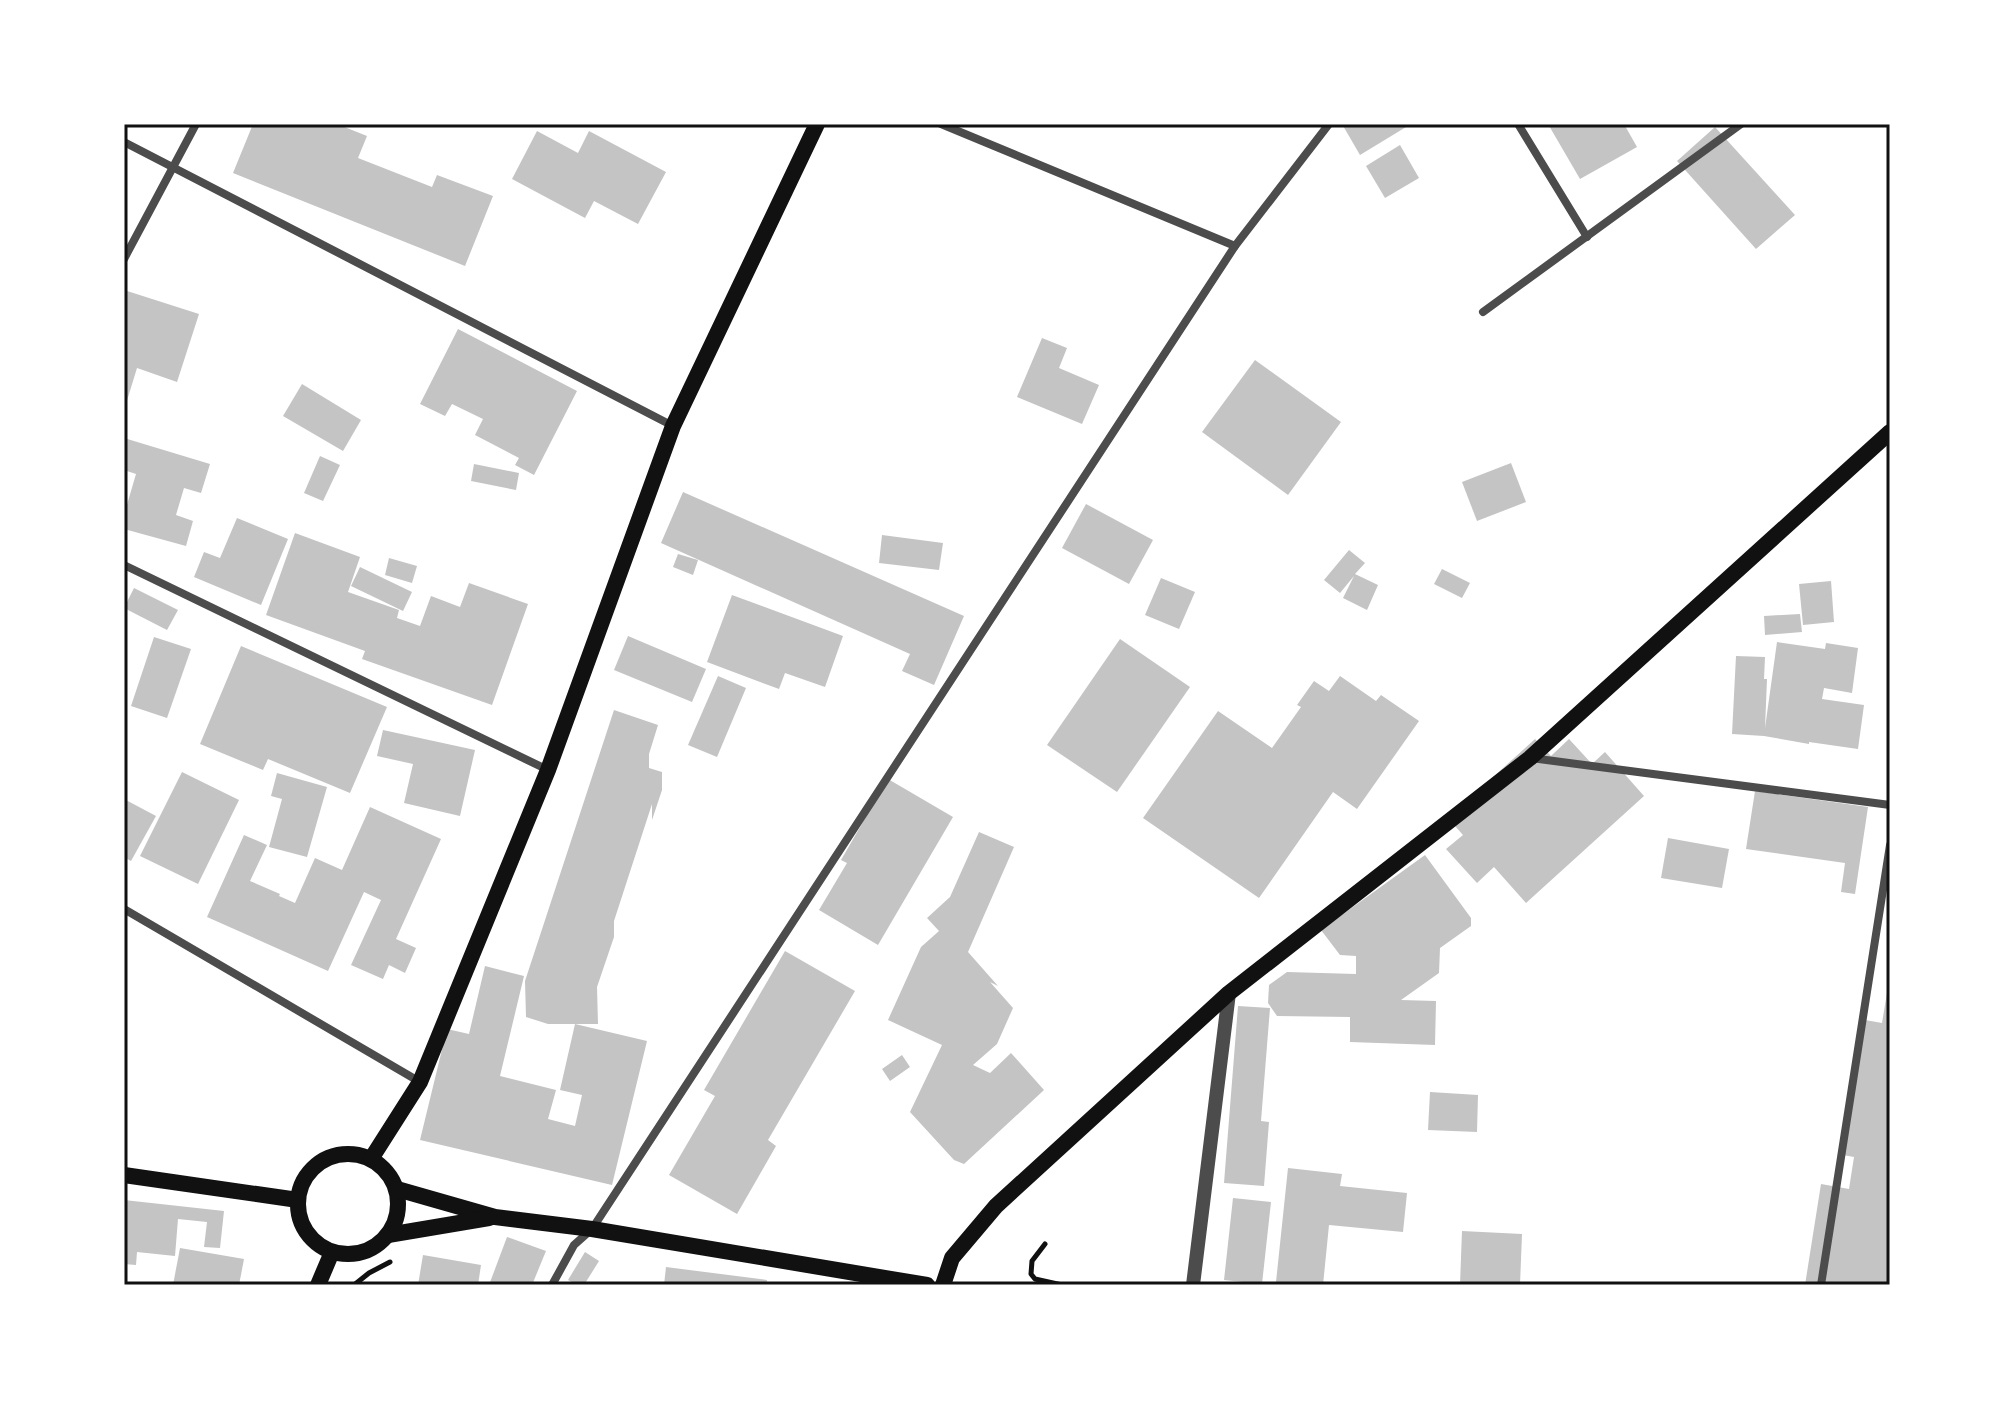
<svg xmlns="http://www.w3.org/2000/svg" width="2014" height="1409" font-family="'DejaVu Sans',sans-serif">
<rect width="100%" height="100%" fill="#fff"/>
<g fill="#c4c4c4">
<path d="M253,124H337L367,136L358,158L432,187L437,175L493,196L465,266L233,173Z"/>
<path d="M1342,124H1411L1360,155Z"/>
<path d="M1548,124H1624L1637,147L1580,179Z"/>
<path d="M1715,127L1795,215L1756,249L1677,161Z"/>
<path d="M537,131L578,153L589,131L666,172L638,224L594,201L585,218L512,179Z"/>
<path d="M1400,145L1419,178L1385,198L1366,166Z"/>
<path d="M124,290L199,314L177,382L137,368L125,407Z"/>
<path d="M458,329L577,391L534,475L515,465L519,458L475,435L483,419L452,404L445,416L420,404Z"/>
<path d="M1042,338L1067,348L1059,368L1099,385L1082,424L1017,397Z"/>
<path d="M1255,360L1341,422L1288,495L1202,432Z"/>
<path d="M302,384L361,420L343,451L283,416Z"/>
<path d="M124,438L210,464L201,493L184,488L176,515L193,521L186,546L124,529V515L136,474L124,470Z"/>
<path d="M320,456L340,465L323,501L304,493Z"/>
<path d="M1511,463L1526,502L1477,521L1462,482Z"/>
<path d="M474,464L519,473L516,490L471,481Z"/>
<path d="M683,492L964,616L934,685L902,671L910,654L661,543Z"/>
<path d="M1086,504L1153,540L1129,584L1062,548Z"/>
<path d="M237,518L288,539L261,605L194,577L204,552L220,558Z"/>
<path d="M295,533L360,557L348,592L399,610L397,618L420,626L431,596L460,607L469,583L528,604L492,705L362,659L365,651L266,615Z"/>
<path d="M882,535L943,543L939,570L879,563Z"/>
<path d="M1349,550L1365,563L1355,574L1378,585L1367,610L1343,598L1354,576L1340,593L1324,580Z"/>
<path d="M678,554L698,560L693,575L673,567Z"/>
<path d="M389,558L417,566L412,583L385,575Z"/>
<path d="M360,567L412,592L403,611L351,586Z"/>
<path d="M1442,569L1470,583L1462,598L1434,584Z"/>
<path d="M1161,578L1195,592L1179,629L1145,615Z"/>
<path d="M1831,581L1834,622L1803,625L1799,584Z"/>
<path d="M134,588L178,610L167,630L124,608Z"/>
<path d="M732,595L843,636L825,687L785,673L779,689L707,662Z"/>
<path d="M1800,614L1802,632L1765,635L1764,616Z"/>
<path d="M628,636L706,669L692,702L614,670Z"/>
<path d="M154,637L191,649L167,718L131,706Z"/>
<path d="M1120,639L1190,687L1117,792L1047,745Z"/>
<path d="M1777,642L1825,649L1826,643L1858,648L1852,693L1824,688L1822,699L1864,705L1858,749L1809,742V744L1764,736L1732,734L1736,656L1765,657L1764,679H1767L1765,728Z"/>
<path d="M241,646L387,707L350,793L268,759L263,770L200,744Z"/>
<path d="M718,676L746,688L717,757L688,745Z"/>
<path d="M1340,676L1376,701L1381,695L1419,721L1357,809L1333,792L1259,898L1143,818L1218,711L1272,748L1301,707L1297,705L1314,681L1329,691Z"/>
<path d="M614,710L658,725L649,754V768L662,772V790L652,820V804L614,921V937L597,987L598,1024H548L526,1017L525,981Z"/>
<path d="M383,730L475,750L460,816L404,803L413,764L377,756Z"/>
<path d="M1535,739L1551,756L1569,739L1592,764L1605,752L1644,796L1526,903L1494,867L1477,883L1446,849L1463,835L1448,818Z"/>
<path d="M182,772L239,800L198,884L140,856Z"/>
<path d="M277,773L327,787L307,857L269,847L282,799L271,796Z"/>
<path d="M888,779L953,817L878,945L819,910L847,863L841,860Z"/>
<path d="M1755,791L1868,807L1855,894L1841,892L1845,863L1746,849Z"/>
<path d="M124,799L156,816L131,861L124,857Z"/>
<path d="M370,807L441,839L396,939L416,948L405,973L389,965L383,979L351,965L381,900L364,892L328,971L207,917L244,835L267,845L250,881L280,894L279,896L295,903L315,858L342,870Z"/>
<path d="M979,832L1014,847L968,952L998,986L990,982L1013,1008L997,1044L973,1065L990,1073L1011,1053L1044,1090L964,1164L954,1160L910,1112L942,1045L888,1020L921,947L939,931L927,918L950,897Z"/>
<path d="M1668,838L1729,849L1722,888L1661,878Z"/>
<path d="M1425,855L1471,918V926L1440,948L1439,973L1401,1000L1436,1001L1435,1045L1350,1042V1017L1277,1016L1268,1003L1269,985L1287,972L1356,974V956L1340,955L1321,930Z"/>
<path d="M785,951L855,991L768,1140L776,1146L737,1214L669,1175L715,1096L704,1090Z"/>
<path d="M485,966L524,976L500,1076L556,1090L548,1119L575,1126L582,1095L560,1090L575,1024L647,1041L612,1185L420,1140L447,1029L469,1034Z"/>
<path d="M1888,987H1890V1285H1805L1821,1184L1849,1189L1854,1157L1843,1155L1865,1020L1882,1023Z"/>
<path d="M1238,1006L1270,1008L1261,1121L1269,1122L1264,1186L1224,1183Z"/>
<path d="M902,1055L910,1067L890,1081L882,1069Z"/>
<path d="M1430,1092L1478,1095L1477,1132L1428,1130Z"/>
<path d="M1288,1168L1342,1174L1340,1186L1407,1193L1403,1232L1329,1225L1323,1285L1276,1282Z"/>
<path d="M1233,1198L1271,1202L1262,1284L1224,1280Z"/>
<path d="M124,1200L224,1211L220,1248L204,1247L207,1222L178,1219L175,1256L137,1252L136,1265L124,1264Z"/>
<path d="M1462,1231L1522,1234L1520,1285H1460Z"/>
<path d="M507,1237L546,1251L532,1285H489Z"/>
<path d="M180,1248L244,1259L239,1285H173Z"/>
<path d="M585,1252L599,1261L584,1285H577L568,1280Z"/>
<path d="M423,1255L481,1265L478,1285H418Z"/>
<path d="M666,1267L767,1280L766,1285H664Z"/>
</g>
<g fill="none" stroke-linecap="round" stroke-linejoin="round">
<g stroke="#111" stroke-width="5">
<path d="M1045,1244L1032,1261L1031,1274L1035,1279L1062,1285"/>
<path d="M354,1285L369,1273L390,1262"/>
</g>
<g stroke="#4c4c4c" stroke-width="8">
<path d="M941,124L1235,246"/>
<path d="M1518,124L1587,237"/>
<path d="M124,142L673,426"/>
<path d="M124,259L196,124"/>
<path d="M1483,312L1741,124"/>
<path d="M124,565L548,770"/>
<path d="M1531,758L1890,805"/>
<path d="M124,909L420,1082"/>
<path d="M552,1285L574,1245L592,1229L1235,246L1329,124"/>
<path d="M1821,1285L1890,845"/>
</g>
<path stroke="#4c4c4c" stroke-width="14" d="M1193,1285L1229,993"/>
<g stroke="#111" stroke-width="16">
<circle cx="348" cy="1204" r="50"/>
<path d="M371,1159L420,1082L548,770L673,426L817,124"/>
<path d="M124,1175L298,1200"/>
<path d="M397,1189L495,1217L592,1229L927,1285"/>
<path d="M388,1235L489,1218"/>
<path d="M318,1285L332,1252"/>
<path d="M943,1285L952,1258L996,1206L1229,993L1530,758L1890,432"/>
</g>
</g>
<rect width="2014" height="1409" fill="none" stroke="#ffffff" stroke-width="252"/>
<rect x="126" y="126" width="1762" height="1157" fill="none" stroke="#111" stroke-width="3"/>
</svg>
